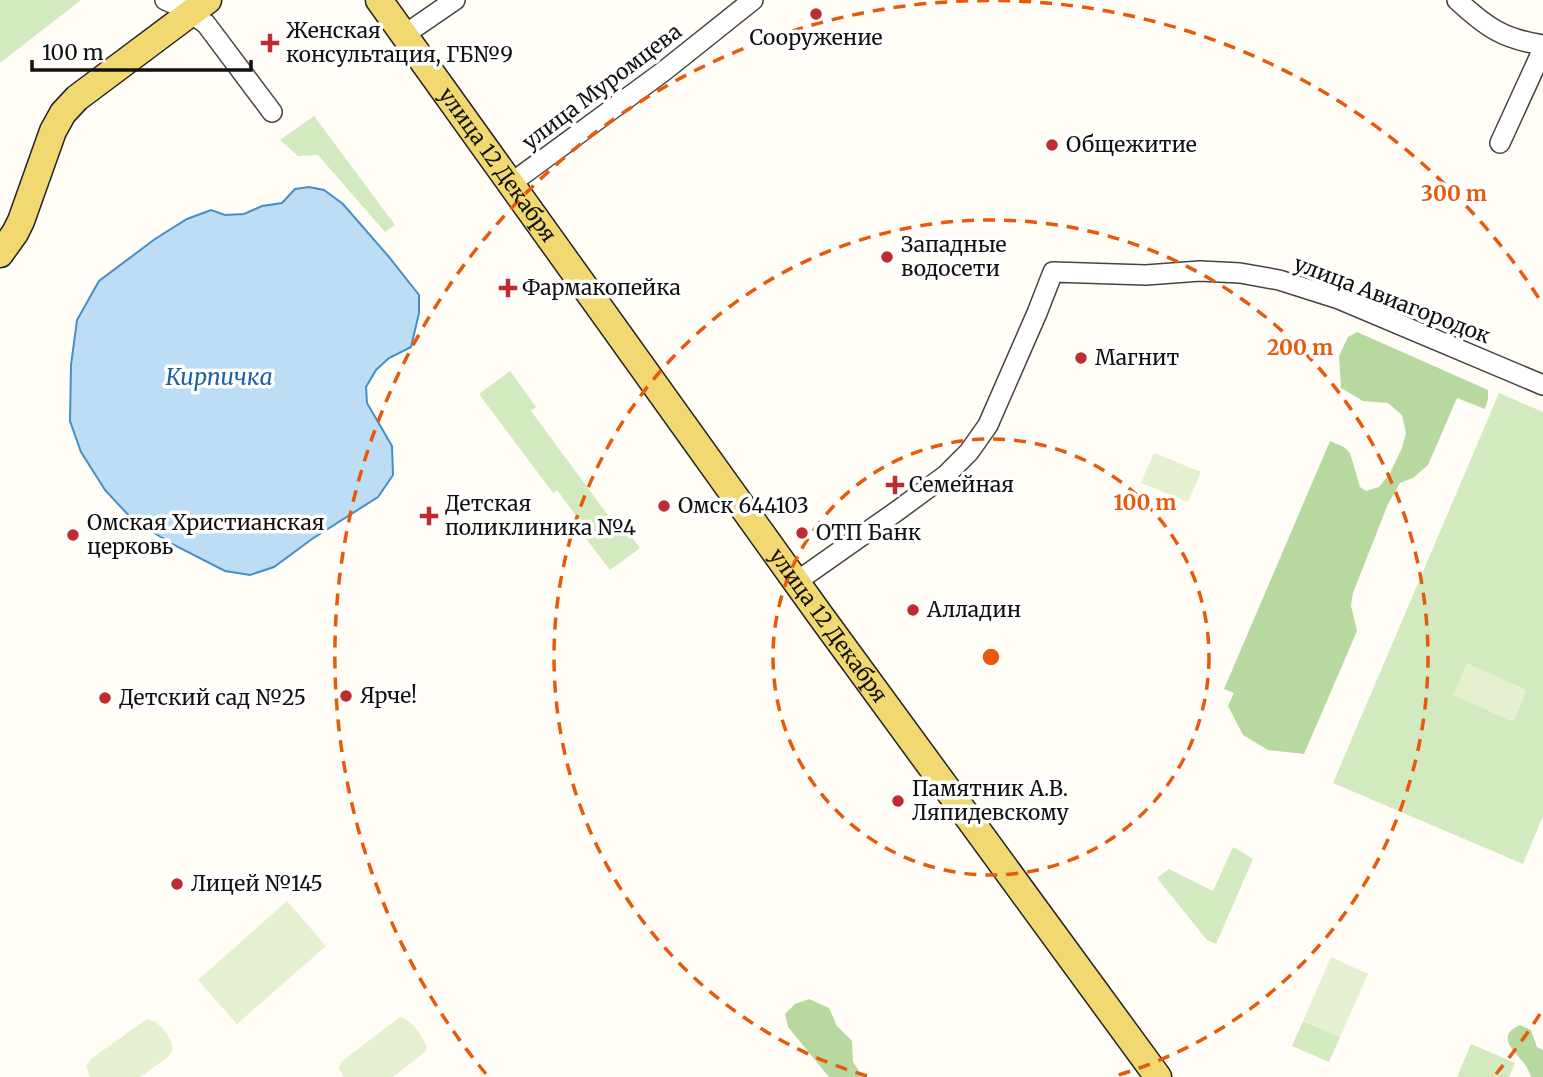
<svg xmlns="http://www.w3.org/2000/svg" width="1543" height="1077" font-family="Merriweather,serif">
<rect width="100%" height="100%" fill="#fffdf5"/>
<g fill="#d3e9bf">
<path d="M0,0H81L0,63Z"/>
<path d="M314,116L395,225L385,232L318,155L298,156L280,140Z"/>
<path d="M510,371L536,407L531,411L610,518L615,515L640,548L610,570L584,536L588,532L557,490L553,493L479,394Z"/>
<path d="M1499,393L1543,412V816L1523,864L1333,783Z"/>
<path d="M1233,847L1253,859L1216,944L1207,940L1157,878L1169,869L1213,891Z"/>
<path d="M1303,1021L1340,1037L1329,1062L1292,1046Z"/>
<path d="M1471,1044L1515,1063L1509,1077H1457Z"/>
</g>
<g fill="#b7d99f">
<path d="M1357,332L1488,390V399L1485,409L1457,398L1428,465L1413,478L1400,483L1388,504L1353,593L1351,606L1357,631L1304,754L1268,750L1243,735L1228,706L1234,693L1224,689L1330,441L1344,447L1350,453L1360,487L1366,491L1379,487L1390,473L1402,448L1406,433L1402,415L1388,403L1363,401L1341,388L1339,356L1348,337Z"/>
<path d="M809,999L829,1008L837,1026L852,1041L853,1062L863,1077H829L788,1027L785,1014L795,1004Z"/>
<path d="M1520,1025L1531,1030L1537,1047L1543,1050V1077H1531C1531,1076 1527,1067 1526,1066C1517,1053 1493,1037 1520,1025Z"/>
</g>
<g fill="#e4f0d0">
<path d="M1154,453L1201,472L1188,502L1141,483Z"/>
<path d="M1467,663L1527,690L1513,722L1453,695Z"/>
<path d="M287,901L326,946L237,1024L198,980Z"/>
<path d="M1331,957L1368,974L1340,1037L1303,1021Z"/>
<path d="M400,1017C411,1019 423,1037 427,1048L425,1052L393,1077H344L339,1069L341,1062Z"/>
<path d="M147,1019C160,1021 171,1037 173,1049L168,1057L140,1077H90L86,1066L91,1059Z"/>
</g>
<path fill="#bcddf4" stroke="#458fc8" stroke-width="2" d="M309,187L324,190L343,204L389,257L419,295V313L411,347L389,358L376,370L366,387L367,403L392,446L393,475L378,497L312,539L274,567L250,575L225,571L172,544L132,519L105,490L81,452L70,421L71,365L77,320L99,281L155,239L187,219L211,210L225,215L244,214L262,206L282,203L295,189Z"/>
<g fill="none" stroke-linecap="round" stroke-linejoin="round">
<defs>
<g id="minor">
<path d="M165,0C181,6 193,14 206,24L272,112"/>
<path d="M1457,0C1486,27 1503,39 1543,45"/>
<path d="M404,35L455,0"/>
<path d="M1500,143L1543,49"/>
<path d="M510,184L664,71L753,0"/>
<path d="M796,582L897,511L946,475L969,452L988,425L1037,313L1053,272L1146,275L1200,271L1240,273L1279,280L1339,299L1543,385"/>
</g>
<g id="major">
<path id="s1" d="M379,0L820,615L1158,1077"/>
<path d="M0,254L15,233L21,221L53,131L63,113L77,98L208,0"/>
</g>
</defs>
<use href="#minor" stroke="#444" stroke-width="22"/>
<use href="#major" stroke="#222" stroke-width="29"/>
<use href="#minor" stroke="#fff" stroke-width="19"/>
<use href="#major" stroke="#f2d871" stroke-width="26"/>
</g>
<g fill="none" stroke="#e8590c" stroke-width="3.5" stroke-dasharray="12 9">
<circle cx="991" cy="657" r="218"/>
<path d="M867 1076A437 437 0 1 1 1115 1076"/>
<path d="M1540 1014A655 655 0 0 1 1496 1074M486 1074A655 655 0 1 1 1540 300"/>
</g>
<g fill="#bd2d2f" stroke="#fff" stroke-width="2.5">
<circle cx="816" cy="14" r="7"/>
<path d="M266.5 32.5h7v7h7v7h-7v7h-7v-7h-7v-7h7z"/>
<circle cx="1052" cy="145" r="7"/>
<circle cx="887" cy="257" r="7"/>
<path d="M504.5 277.5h7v7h7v7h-7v7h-7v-7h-7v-7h7z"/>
<circle cx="1081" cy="358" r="7"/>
<path d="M891.5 474.5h7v7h7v7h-7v7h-7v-7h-7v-7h7z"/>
<circle cx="664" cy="506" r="7"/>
<path d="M425.5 505.5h7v7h7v7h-7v7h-7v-7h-7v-7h7z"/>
<circle cx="802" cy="533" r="7"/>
<circle cx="73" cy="535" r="7"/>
<circle cx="913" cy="610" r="7"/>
<circle cx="346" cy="696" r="7"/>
<circle cx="105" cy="698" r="7"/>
<circle cx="898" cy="801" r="7"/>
<circle cx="177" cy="884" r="7"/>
</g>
<g text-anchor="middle" stroke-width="7" stroke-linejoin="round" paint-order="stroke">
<g font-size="21" fill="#111" stroke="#fff" text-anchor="start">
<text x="286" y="38">Женская<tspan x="286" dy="24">консультация, ГБ№9</tspan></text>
<text x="816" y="45" text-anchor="middle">Сооружение</text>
<text x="1066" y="152">Общежитие</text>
<text x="901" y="252">Западные<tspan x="901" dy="24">водосети</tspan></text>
<text x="522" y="295">Фармакопейка</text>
<text x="1095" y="365">Магнит</text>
<text x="909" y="492">Семейная</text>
<text x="445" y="511">Детская<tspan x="445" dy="24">поликлиника №4</tspan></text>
<text x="678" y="513">Омск 644103</text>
<text x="87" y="530">Омская Христианская<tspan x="87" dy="24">церковь</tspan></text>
<text x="816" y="540">ОТП Банк</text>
<text x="927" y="617">Алладин</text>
<text x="360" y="703">Ярче!</text>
<text x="119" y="705">Детский сад №25</text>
<text x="912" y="796">Памятник А.В.<tspan x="912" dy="24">Ляпидевскому</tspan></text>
<text x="191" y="891">Лицей №145</text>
</g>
<g font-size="21" fill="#111" stroke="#fff">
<text transform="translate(602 87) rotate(-37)" y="7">улица Муромцева</text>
<text dy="7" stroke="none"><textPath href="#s1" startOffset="203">улица 12 Декабря</textPath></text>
<text transform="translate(1392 300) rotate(21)" y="7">улица Авиагородок</text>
<text dy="7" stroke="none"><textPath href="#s1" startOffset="770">улица 12 Декабря</textPath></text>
</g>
<g font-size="23" font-style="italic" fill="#1e629f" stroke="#fff">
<text x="219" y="385">Кирпичка</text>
</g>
</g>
<circle cx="991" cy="657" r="10" fill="#e8590c" stroke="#fff" stroke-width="3.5"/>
<g font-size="21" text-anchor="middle" font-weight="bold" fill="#e8590c" stroke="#fff" stroke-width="7" stroke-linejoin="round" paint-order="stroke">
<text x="1454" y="201">300 m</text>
<text x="1300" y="355">200 m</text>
<text x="1145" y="510">100 m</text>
</g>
<path d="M32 60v10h219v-10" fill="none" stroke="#111111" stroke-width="3.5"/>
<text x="42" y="60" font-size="21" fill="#111111" stroke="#ffffff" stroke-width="5" paint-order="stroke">100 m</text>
</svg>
